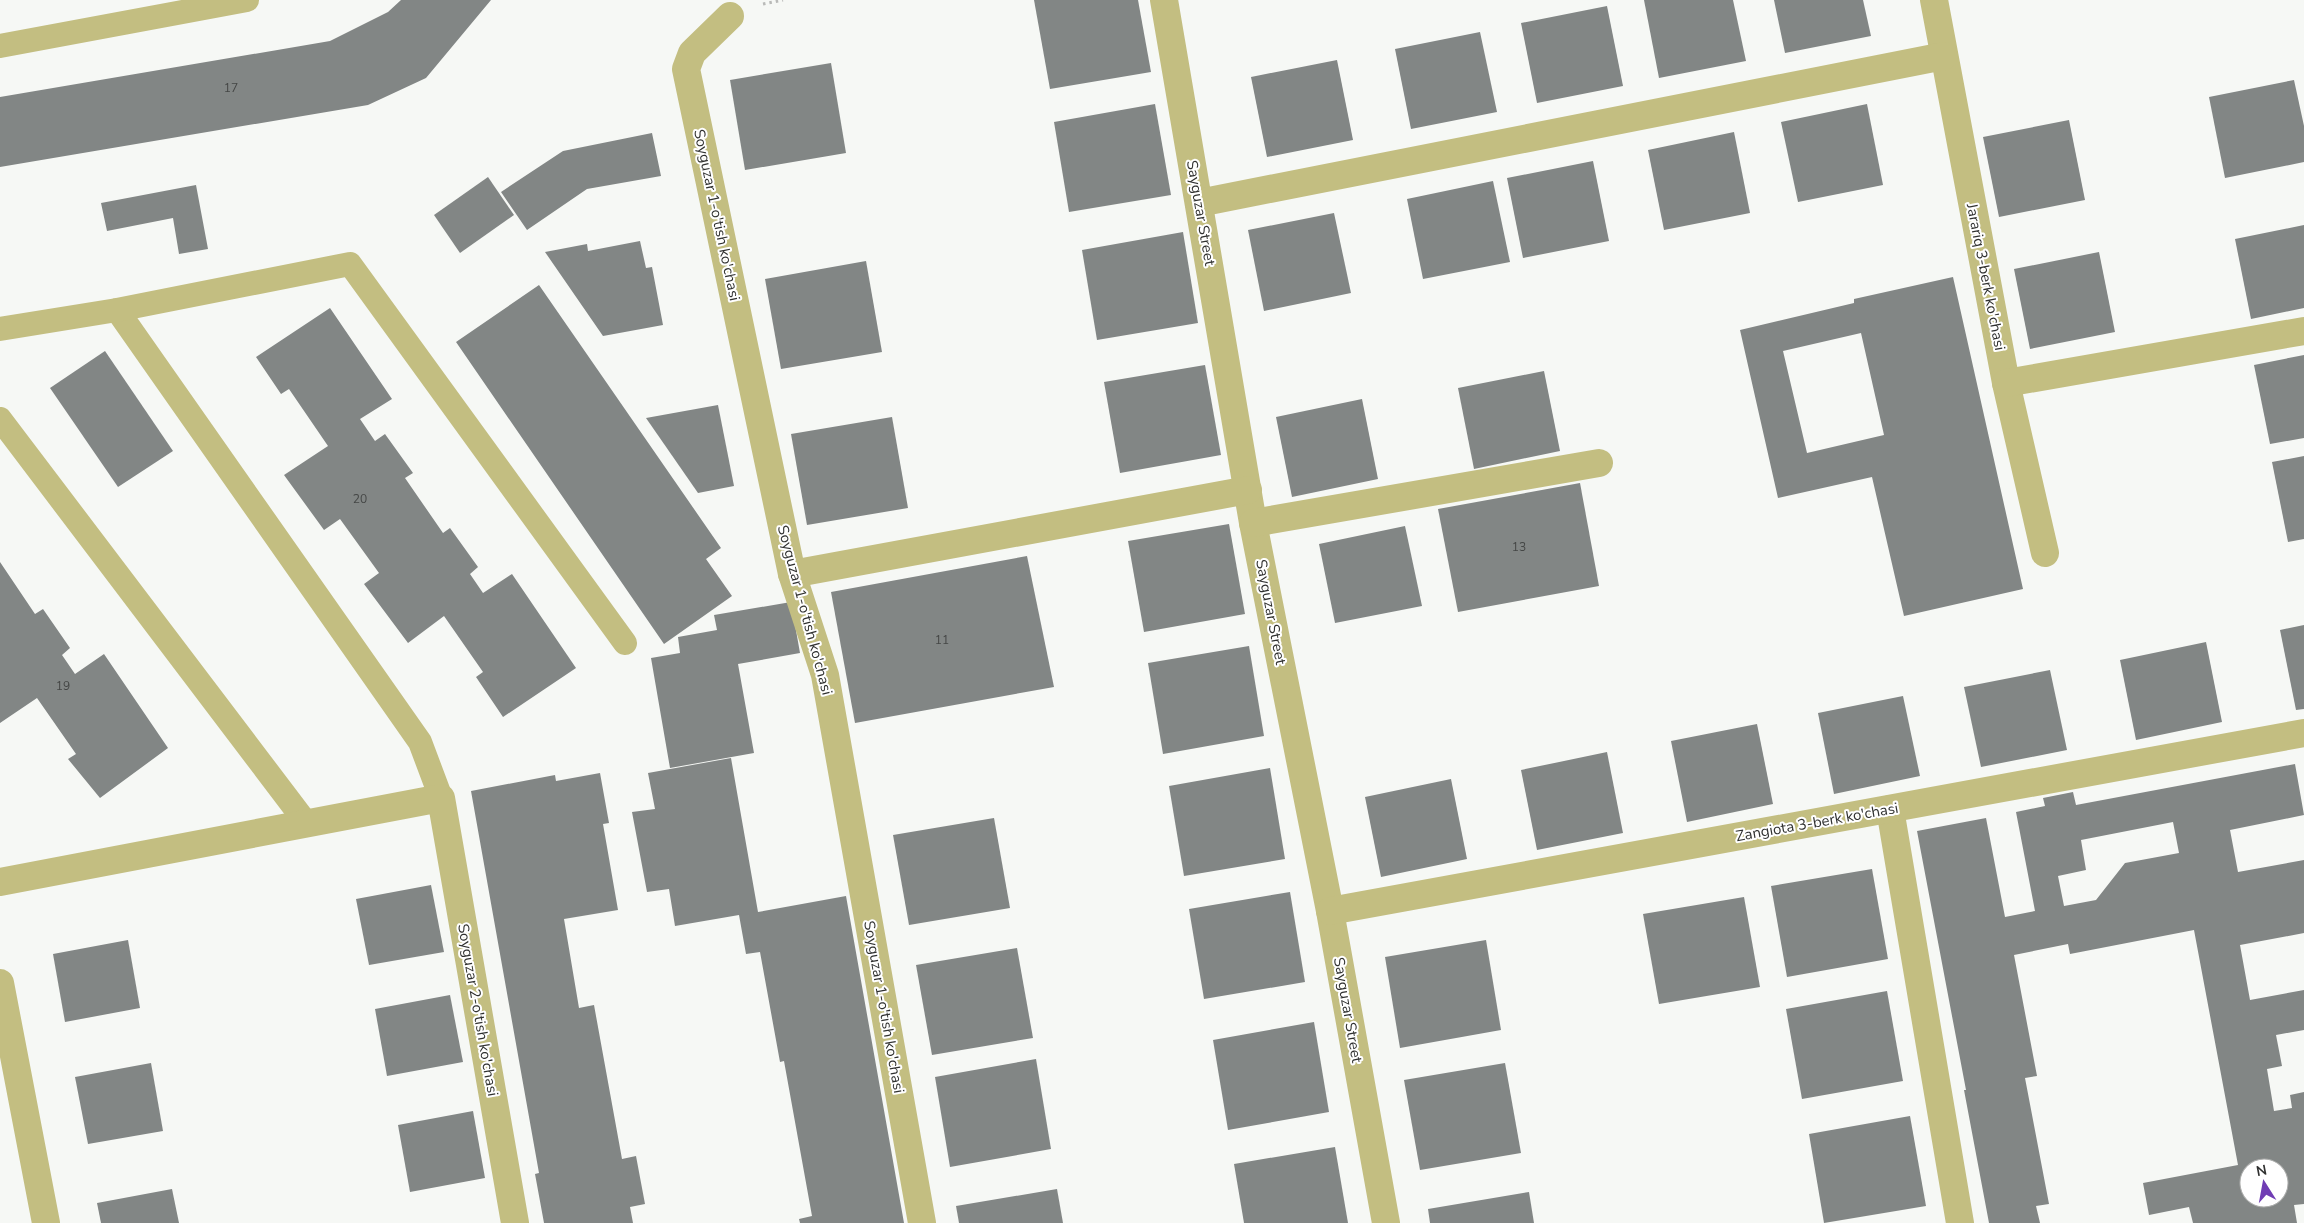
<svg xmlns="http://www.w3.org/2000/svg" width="2304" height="1223" font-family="'Nunito Sans',sans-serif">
<rect width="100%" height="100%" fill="#f6f8f5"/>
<g fill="#828685" fill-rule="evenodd">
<path d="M401,0H491L426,78L368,105L0,167V97L330,41L388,12Z"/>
<path d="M1034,0H1138L1151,72L1050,89Z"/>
<path d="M1644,0H1733L1746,61L1659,78Z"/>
<path d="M1774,0H1863L1871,36L1785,53Z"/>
<path d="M1607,6L1623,86L1537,103L1521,23Z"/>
<path d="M1480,32L1497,112L1411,129L1395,49Z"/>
<path d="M1337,60L1353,140L1267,157L1251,77Z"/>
<path d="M831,63L846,153L745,170L730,80Z"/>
<path d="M2294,80L2304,126V162L2225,178L2209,97Z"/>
<path d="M1155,104L1171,195L1069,212L1054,122Z"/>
<path d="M1867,104L1883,185L1798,202L1781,122Z"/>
<path d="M2069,120L2085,200L1999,217L1983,137Z"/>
<path d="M1734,132L1750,213L1664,230L1648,150Z"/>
<path d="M652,133L661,176L587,189L527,230L501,192L563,151Z"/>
<path d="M1593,161L1609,241L1523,258L1507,178Z"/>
<path d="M488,177L514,215L460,253L434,215Z"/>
<path d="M1493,181L1510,262L1423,279L1407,199Z"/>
<path d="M196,185L208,249L179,254L173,218L107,231L101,203Z"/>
<path d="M1334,213L1351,293L1264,311L1248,230Z"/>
<path d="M2304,225V308L2251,319L2235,239Z"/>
<path d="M1183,232L1198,323L1097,340L1082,250Z"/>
<path d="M640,241L646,268L652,267L663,325L603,336L545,252L587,244L588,251Z"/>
<path d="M2099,252L2115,332L2030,349L2014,269Z"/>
<path d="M866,261L882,352L781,369L765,279Z"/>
<path d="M1953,277L2023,589L1904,616L1872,477L1778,498L1740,330L1854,303V299ZM1861,333L1884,435L1807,453L1783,351Z"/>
<path d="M539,285L721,548L706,559L732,596L664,644L456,342Z"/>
<path d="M330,308L392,399L360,419L375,441L385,434L413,473L405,478L443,533L450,528L478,567L470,574L483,593L512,574L576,668L503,717L476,677L483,672L444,616L408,643L364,584L379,573L340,519L324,530L284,475L328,446L289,389L281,394L256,357Z"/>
<path d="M105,351L173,451L118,487L50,388Z"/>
<path d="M2304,355V438L2270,444L2254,365Z"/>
<path d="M1205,365L1221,455L1120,473L1104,382Z"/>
<path d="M1544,371L1560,451L1474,469L1458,388Z"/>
<path d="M1362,399L1378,479L1292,497L1276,417Z"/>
<path d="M718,405L734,486L698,493L646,418Z"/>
<path d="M892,417L908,508L807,525L791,434Z"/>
<path d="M2304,456V539L2288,542L2272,462Z"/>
<path d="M1580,483L1599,586L1458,612L1438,509Z"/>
<path d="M1229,524L1245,614L1144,632L1128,541Z"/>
<path d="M1405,526L1422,606L1335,623L1319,544Z"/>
<path d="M1027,556L1054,687L855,723L831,592Z"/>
<path d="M0,562L35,614L43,609L70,648L62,655L75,674L104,654L168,748L100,798L68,759L76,754L37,698L0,723Z"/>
<path d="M791,602L800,653L738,664L754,753L670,768L651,658L680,653L678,637L717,630L714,615Z"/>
<path d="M2304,625V709L2296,710L2280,630Z"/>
<path d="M2206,642L2222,722L2136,740L2120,660Z"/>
<path d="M1249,646L1264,736L1163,754L1148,663Z"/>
<path d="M2050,670L2067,750L1981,767L1964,687Z"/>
<path d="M1903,696L1920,776L1834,794L1818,713Z"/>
<path d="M1757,724L1773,804L1687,822L1671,741Z"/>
<path d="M1607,752L1623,833L1537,850L1521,770Z"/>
<path d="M731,758L758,912L846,896L904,1223H800L799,1219L812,1216L784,1061L780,1062L760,952L746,954L739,915L675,926L669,889L647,892L632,812L655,809L648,773Z"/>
<path d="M2295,764L2304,815L2230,830L2238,872L2304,860V933L2240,945L2250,1000L2304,990V1030L2276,1035L2282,1066L2267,1069L2274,1111L2292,1108L2290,1095L2304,1092V1204L2294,1205L2297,1223H2193L2189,1207L2149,1215L2143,1183L2238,1165L2194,930L2070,954L2068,944L2014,955L2037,1076L2025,1078L2049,1204L2036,1206L2040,1223H1989L1964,1090H1966L1917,831L1986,818L2005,917L2035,911L2016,812L2045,806L2043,798L2073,792L2076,805ZM2173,822L2179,853L2125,863L2096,900L2064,906L2058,876L2086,870L2081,840ZM2249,1168H2279V1198H2249Z"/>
<path d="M1270,768L1285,859L1184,876L1169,786Z"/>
<path d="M600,773L609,823L603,824L618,910L564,919L579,1008L594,1005L622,1159L636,1156L645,1204L630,1207L633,1223H544L535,1174L539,1173L471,791L555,775L556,781Z"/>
<path d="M1451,779L1467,859L1381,877L1365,797Z"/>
<path d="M994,818L1010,908L909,925L893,835Z"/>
<path d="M1872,869L1888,959L1787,977L1771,886Z"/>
<path d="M431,885L444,952L369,965L356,899Z"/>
<path d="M1290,892L1305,982L1204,999L1189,909Z"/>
<path d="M1744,897L1760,987L1659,1004L1643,914Z"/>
<path d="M128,940L140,1008L65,1022L53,954Z"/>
<path d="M1486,940L1501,1030L1400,1048L1385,957Z"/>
<path d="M1017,948L1033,1038L932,1055L916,965Z"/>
<path d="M1887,991L1903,1081L1802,1099L1786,1009Z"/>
<path d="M450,995L463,1062L387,1076L375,1009Z"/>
<path d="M1314,1022L1329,1112L1228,1130L1213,1040Z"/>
<path d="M1036,1059L1051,1149L950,1167L935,1077Z"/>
<path d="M151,1063L163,1131L88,1144L75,1077Z"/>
<path d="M1505,1063L1521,1153L1420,1170L1404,1080Z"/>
<path d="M473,1111L485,1178L410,1192L398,1125Z"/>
<path d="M1910,1116L1926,1206L1824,1223L1809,1134Z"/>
<path d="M1335,1147L1348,1223H1244L1234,1164Z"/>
<path d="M172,1189L179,1223H101L97,1203Z"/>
<path d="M1057,1189L1063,1223H959L956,1206Z"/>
<path d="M1529,1192L1534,1223H1430L1428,1209Z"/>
</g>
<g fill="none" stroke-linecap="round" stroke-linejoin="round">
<path stroke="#b9bab8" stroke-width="3" stroke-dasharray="2.5 4" stroke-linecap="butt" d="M763,4L783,0"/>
<g stroke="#c3be81" stroke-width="24">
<path d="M0,46L247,0"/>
<path d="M117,310L420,742L441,798"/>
<path d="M0,329L117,310L350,264L625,643"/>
<path d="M0,419L307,824"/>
</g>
<g stroke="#c3be81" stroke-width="28">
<path d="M1164,0L1253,523L1330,911L1386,1223"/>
<path d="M1934,0L2006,383L2045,553"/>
<path d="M730,16L692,53L686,69L792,574L825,675L922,1223"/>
<path d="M1199,203L1944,56"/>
<path d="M2006,383L2304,331"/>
<path d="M1253,523L1599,463"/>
<path d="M792,574L1248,490"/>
<path d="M1890,809L1960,1223"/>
<path d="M0,882L441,798L515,1223"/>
<path d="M1330,911L2304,733"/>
<path d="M0,983L46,1223"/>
</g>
</g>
<g text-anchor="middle" stroke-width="4" stroke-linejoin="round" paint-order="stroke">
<g font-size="12" fill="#444645">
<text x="231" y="92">17</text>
<text x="360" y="503">20</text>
<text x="1519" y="551">13</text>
<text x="942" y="644">11</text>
<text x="63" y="690">19</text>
</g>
<g font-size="15" fill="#303130" stroke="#fff">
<text transform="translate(1201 213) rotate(80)" y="5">Sayguzar Street</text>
<text transform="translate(717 215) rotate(78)" y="5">Soyguzar 1-o'tish ko'chasi</text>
<text transform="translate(1986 277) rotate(79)" y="5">Jarariq 3-berk ko'chasi</text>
<text transform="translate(805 610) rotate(75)" y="5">Soyguzar 1-o'tish ko'chasi</text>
<text transform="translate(1271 612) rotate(79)" y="5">Sayguzar Street</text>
<text transform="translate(1817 822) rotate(-10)" y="5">Zangiota 3-berk ko'chasi</text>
<text transform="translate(884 1007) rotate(80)" y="5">Soyguzar 1-o'tish ko'chasi</text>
<text transform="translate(478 1010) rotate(80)" y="5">Soyguzar 2-o'tish ko'chasi</text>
<text transform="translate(1348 1010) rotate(80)" y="5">Sayguzar Street</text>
</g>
</g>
<g transform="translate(2264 1183) rotate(349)"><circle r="24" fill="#ffffff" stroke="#acadac"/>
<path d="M0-4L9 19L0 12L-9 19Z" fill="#703db4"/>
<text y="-8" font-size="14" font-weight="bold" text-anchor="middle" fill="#303130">N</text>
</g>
</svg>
